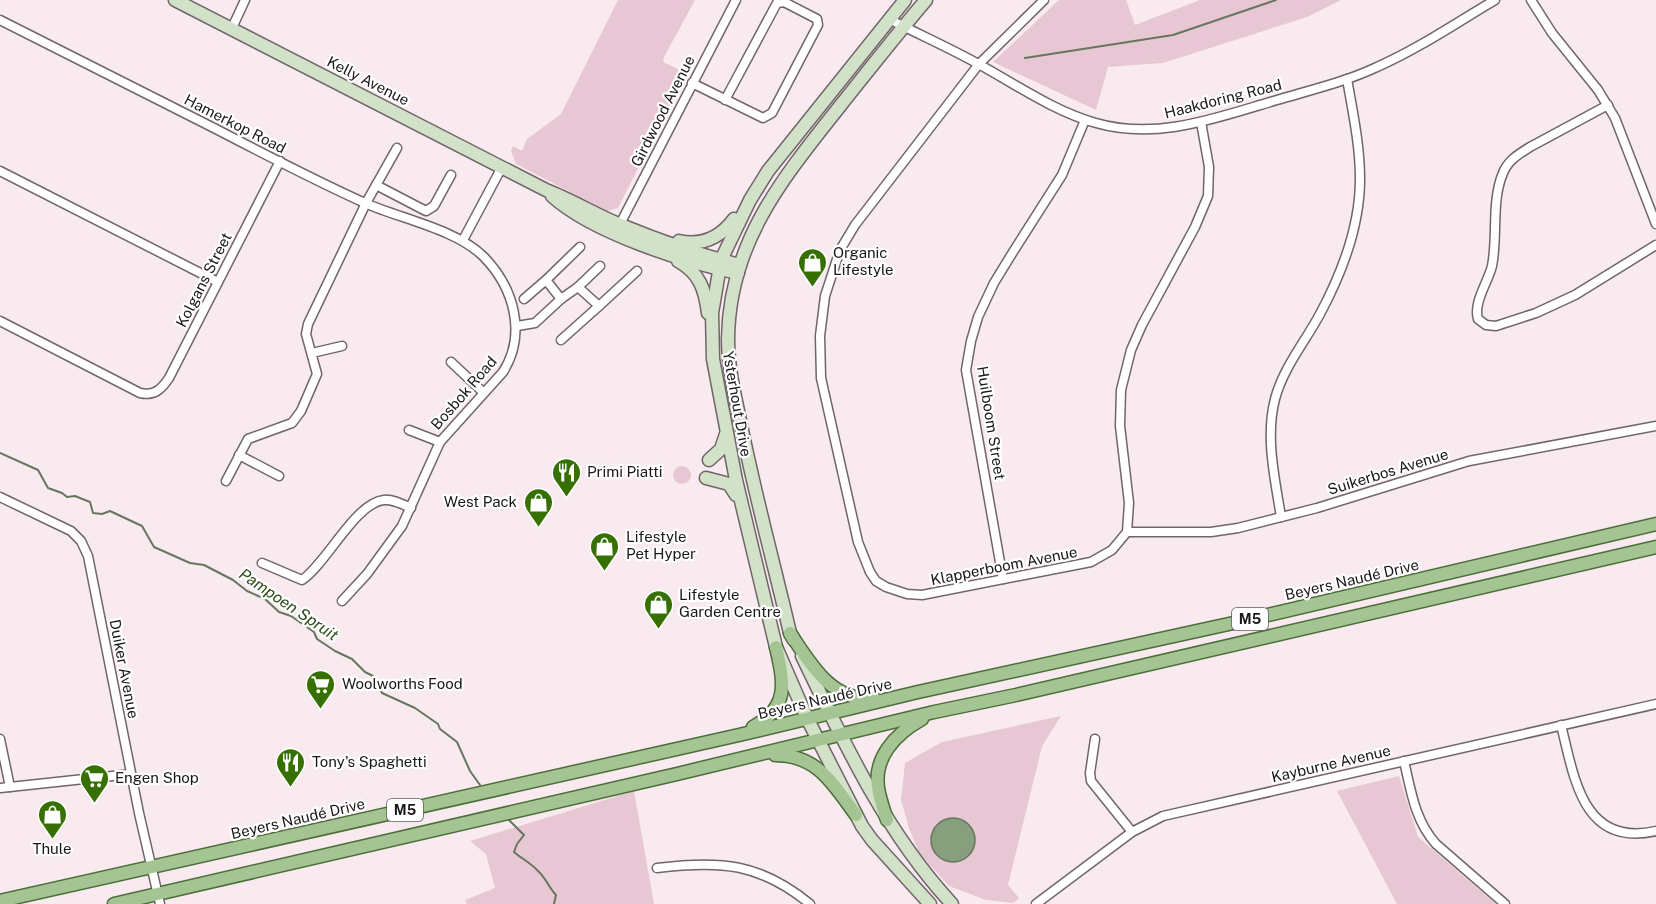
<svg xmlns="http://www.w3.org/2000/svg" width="1656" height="904" font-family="'Public Sans',sans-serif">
<rect width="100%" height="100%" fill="#f8eaef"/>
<g fill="#e7c7d3">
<path d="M618,0H695L664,57L663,62L686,73L618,208L607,211L516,164L511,151L513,146L522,151L527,139L561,114Z"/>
<path d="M1059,0H1126L1135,25L1200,0H1341L1307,17L1163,63L1108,67L1096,110L993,62Z"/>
<circle cx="682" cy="475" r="9"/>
<path d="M1061,716L1042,746L1008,885L1019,898L1013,903L986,900L949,886L919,853L909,828L901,800L905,763L942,742Z"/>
<path d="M1399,776L1418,837L1496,904H1397L1337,791Z"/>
<path d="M634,791L654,904H467L465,900L495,888L486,854L470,841Z"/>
</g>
<circle fill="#889f7e" stroke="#67765f" stroke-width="1.5" cx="953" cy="840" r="22"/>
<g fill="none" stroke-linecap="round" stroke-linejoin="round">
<g stroke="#67765f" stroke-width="2">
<path d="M1025,58L1173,35L1276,0"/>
<path d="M0,453L38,470L48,488L62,493L67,497L75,496L90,502L93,513L102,514L110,511L142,526L154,547L190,563L204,565L233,580L247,591L265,599L279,612L291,616L314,632L317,639L335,651L352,659L365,672L373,676L382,693L415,708L438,724L440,729L457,742L470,771L480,785"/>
<path d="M508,819L524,835L517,844L514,852C522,859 531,863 538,871C546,878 549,888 556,895L554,904"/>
</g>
<defs>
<g id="street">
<path d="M1044,0L979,64L855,225L840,250L825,296L820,336L821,378L858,542L870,572L876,581L886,587L907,594L922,595L1091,562L1112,550L1127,532L1129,503L1120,426L1121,390L1131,350L1142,325L1195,227L1208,196L1209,167L1201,122"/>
<path d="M1531,0L1552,33L1598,90L1615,118L1656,224"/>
<path d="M889,19C920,35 952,49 982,66C1018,86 1056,112 1096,123C1158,141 1218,117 1277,100C1311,90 1345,82 1377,67C1418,49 1456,23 1495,0"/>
<path d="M0,20C71,56 143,92 214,128C264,154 314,180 365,203C401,219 456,229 484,257C514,288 527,334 503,372L440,442L402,526L367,574L342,601"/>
<path d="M232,28L245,0"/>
<path d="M692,83L763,118L772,113L818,25L817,19L784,2L777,3L725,100"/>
<path d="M1608,105L1530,147C1519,154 1508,160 1503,173C1491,201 1498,236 1492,266C1488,282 1473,303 1478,319L1486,325L1496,326L1536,313L1575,295L1656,245"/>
<path d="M0,171L218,282"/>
<path d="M376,185L426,211L434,206L451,175"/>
<path d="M618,228L736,0"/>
<path d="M463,240L502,167"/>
<path d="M524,299L546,280"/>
<path d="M561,299L546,280L580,247"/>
<path d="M599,306L637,271"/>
<path d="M0,321L140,393C154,396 161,390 169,378L280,161"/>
<path d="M517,326L535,323L561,299L578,287L600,266"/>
<path d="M561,340L599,306L578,287"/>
<path d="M312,353L342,346"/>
<path d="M451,362L484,393"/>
<path d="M409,430L440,442"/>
<path d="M239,455L279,476"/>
<path d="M226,481L248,439L292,423L301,411L317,374L306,334L308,324L366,203L397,148"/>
<path d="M0,497L71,531L81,541L88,556L139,813L160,904"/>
<path d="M1281,517C1275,479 1265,437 1275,399C1283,368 1305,342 1320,314C1342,273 1360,227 1360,179C1360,146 1353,113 1347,79"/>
<path d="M1127,532H1211L1238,528L1317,508L1469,461L1656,426"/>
<path d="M262,563L302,580C327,563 355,503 384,500C393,499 402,504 411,508"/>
<path d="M1003,579L966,370L971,341L978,317L994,283L1013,252L1062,175L1085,120"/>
<path d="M1561,725C1574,776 1582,848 1656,831"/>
<path d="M0,739L10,787"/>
<path d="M1095,739L1090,773L1091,781L1132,832"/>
<path d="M1404,761C1411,791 1415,821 1436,844L1505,904"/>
<path d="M0,788L131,774"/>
<path d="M657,868C720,860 760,863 810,904"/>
<path d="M1036,904L1132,832L1163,816L1656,704"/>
</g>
<g id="secondary">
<path d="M175,0L546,190C572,200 596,215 621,225C660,241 700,255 740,265"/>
<path d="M905,0L768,171L750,200L721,260L712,313L713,359L736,480L776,647L807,718L862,826L872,840L930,904"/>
<path d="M552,196C593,233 684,262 738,273"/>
<path d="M679,241C702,246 720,238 734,219"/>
<path d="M678,261C700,273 705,290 708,313"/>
<path d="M709,460L721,449L726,434"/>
<path d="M706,478L729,484L736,495"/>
<path d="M794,640L790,633C774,564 755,495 741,425C735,396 728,368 728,339C729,242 783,178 840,106C868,71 896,35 926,0"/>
<path d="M802,656C844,743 886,833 952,904"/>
</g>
<g id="primary">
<path d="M790,633C810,663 832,703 874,698"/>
<path d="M753,727C790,707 784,682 776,647"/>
<path d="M775,755C818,755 833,784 856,815"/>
<path d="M887,820C884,811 881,802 879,793C871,759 895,734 922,719"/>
<path d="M0,901L739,735L918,692L1238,622L1656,524"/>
<path d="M114,904L677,774L934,712L1016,695L1656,547"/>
</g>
</defs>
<use href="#street" stroke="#71656a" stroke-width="11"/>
<use href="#secondary" stroke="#71656a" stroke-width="15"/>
<use href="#primary" stroke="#4d6e3a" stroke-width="15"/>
<use href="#street" stroke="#fff" stroke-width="8"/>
<use href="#secondary" stroke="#d2e2c9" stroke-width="12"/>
<use href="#primary" stroke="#a4c494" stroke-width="12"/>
</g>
<defs>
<symbol id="shop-pin" viewBox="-11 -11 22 30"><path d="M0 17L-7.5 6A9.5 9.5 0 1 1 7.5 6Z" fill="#357000" stroke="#fff"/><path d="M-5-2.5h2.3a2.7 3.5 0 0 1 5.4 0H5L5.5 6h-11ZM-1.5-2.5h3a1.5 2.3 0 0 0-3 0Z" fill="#fff"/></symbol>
<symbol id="restaurant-pin" viewBox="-11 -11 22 30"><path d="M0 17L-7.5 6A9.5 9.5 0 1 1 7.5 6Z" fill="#357000" stroke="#fff"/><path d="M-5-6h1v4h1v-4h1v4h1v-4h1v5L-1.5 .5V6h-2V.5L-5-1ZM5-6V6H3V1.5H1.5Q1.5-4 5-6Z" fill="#fff"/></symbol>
<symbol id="supermarket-pin" viewBox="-11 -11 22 30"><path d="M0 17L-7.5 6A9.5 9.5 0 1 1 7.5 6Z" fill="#357000" stroke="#fff"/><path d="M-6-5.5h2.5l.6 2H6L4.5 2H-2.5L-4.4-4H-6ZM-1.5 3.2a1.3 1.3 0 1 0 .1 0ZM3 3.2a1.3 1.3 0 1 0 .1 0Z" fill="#fff"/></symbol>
</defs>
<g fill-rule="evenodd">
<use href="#shop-pin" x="796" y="246" width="33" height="45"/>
<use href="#restaurant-pin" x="550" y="456" width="33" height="45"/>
<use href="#shop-pin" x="522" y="486" width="33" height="45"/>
<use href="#shop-pin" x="588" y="530" width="33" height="45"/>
<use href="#shop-pin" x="642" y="588" width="33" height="45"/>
<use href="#supermarket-pin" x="304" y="668" width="33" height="45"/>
<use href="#restaurant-pin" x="274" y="746" width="33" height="45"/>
<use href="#supermarket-pin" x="78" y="762" width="33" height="45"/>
<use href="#shop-pin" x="36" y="798" width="33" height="45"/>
</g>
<g text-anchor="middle" stroke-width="4.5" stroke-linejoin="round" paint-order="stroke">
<g fill="#fff" stroke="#5f5c5d" stroke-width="1.5">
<rect x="1232" y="608" width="36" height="22" rx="4.5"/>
<rect x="387" y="799" width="36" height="22" rx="4.5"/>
</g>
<g font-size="14" font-weight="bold" fill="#1b1618">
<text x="1250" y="624">M5</text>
<text x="405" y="815">M5</text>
</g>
<g font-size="15" fill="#1b1618" stroke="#fff">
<text transform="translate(368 81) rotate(27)" y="5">Kelly Avenue</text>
<text transform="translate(1223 99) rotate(-14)" y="5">Haakdoring Road</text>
<text transform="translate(663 111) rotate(-63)" y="5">Girdwood Avenue</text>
<text transform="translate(235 124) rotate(27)" y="5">Hamerkop Road</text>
<text transform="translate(204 280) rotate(-63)" y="5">Kolgans Street</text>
<text transform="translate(464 393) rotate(-49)" y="5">Bosbok Road</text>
<text transform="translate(737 404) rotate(80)" y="5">Ysterhout Drive</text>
<text transform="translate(991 423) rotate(81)" y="5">Huilboom Street</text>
<text transform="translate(1388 472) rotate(-17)" y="5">Suikerbos Avenue</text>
<text transform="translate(1004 566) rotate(-11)" y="5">Klapperboom Avenue</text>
<text transform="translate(1352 580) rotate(-13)" y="5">Beyers Naudé Drive</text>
<text transform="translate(124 669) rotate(79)" y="5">Duiker Avenue</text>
<text transform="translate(825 699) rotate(-13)" y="5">Beyers Naudé Drive</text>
<text transform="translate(1331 764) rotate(-13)" y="5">Kayburne Avenue</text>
<text transform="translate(298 819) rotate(-13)" y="5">Beyers Naudé Drive</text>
</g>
<g font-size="15" fill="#1b1618" stroke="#fff" text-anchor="start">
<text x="833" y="258">Organic<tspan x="833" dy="17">Lifestyle</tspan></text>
<text x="587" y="477">Primi Piatti</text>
<text x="517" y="507" text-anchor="end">West Pack</text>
<text x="626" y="542">Lifestyle<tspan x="626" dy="17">Pet Hyper</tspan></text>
<text x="679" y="600">Lifestyle<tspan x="679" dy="17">Garden Centre</tspan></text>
<text x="342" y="689">Woolworths Food</text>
<text x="312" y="767">Tony's Spaghetti</text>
<text x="115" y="783">Engen Shop</text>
<text x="52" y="854" text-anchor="middle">Thule</text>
</g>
<g font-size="16" font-style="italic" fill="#2d4c1c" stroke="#fff">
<text transform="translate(289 604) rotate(34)" y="6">Pampoen Spruit</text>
</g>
</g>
</svg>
